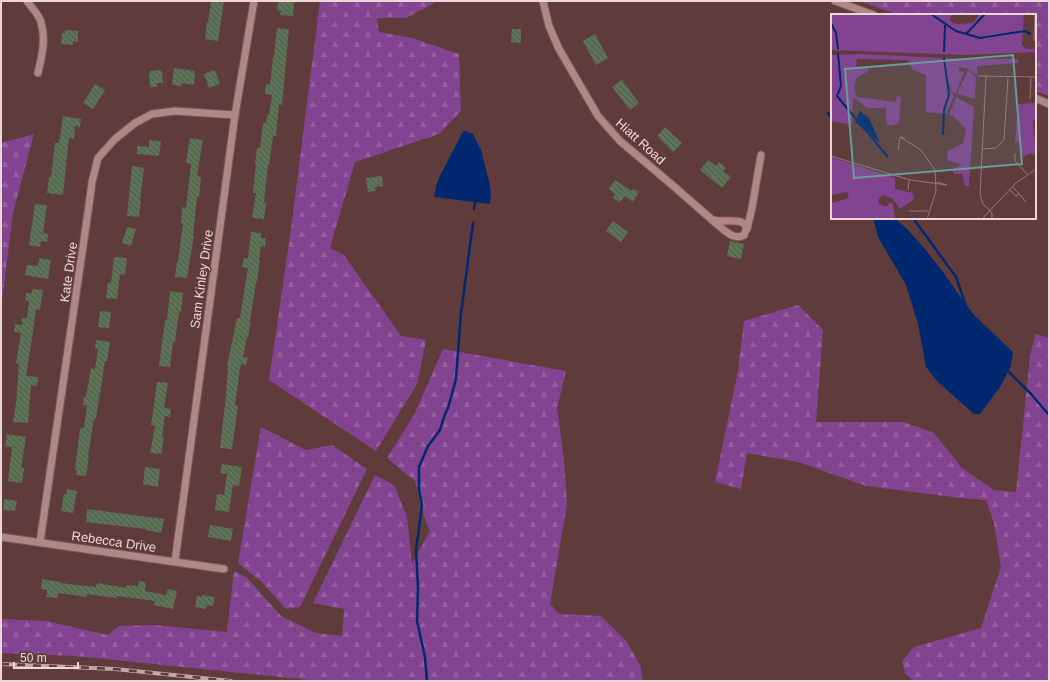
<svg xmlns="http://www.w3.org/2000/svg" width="1050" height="682" font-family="Arial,sans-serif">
<defs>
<pattern id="forest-firs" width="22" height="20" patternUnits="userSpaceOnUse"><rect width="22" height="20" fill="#824490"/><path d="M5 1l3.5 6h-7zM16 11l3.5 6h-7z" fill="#945e9f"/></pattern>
<pattern id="building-back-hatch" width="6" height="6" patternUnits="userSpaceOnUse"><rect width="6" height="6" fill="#5c7357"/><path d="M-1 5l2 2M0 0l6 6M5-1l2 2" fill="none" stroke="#525a4c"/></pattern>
</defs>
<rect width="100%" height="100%" fill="#5f3b3b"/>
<g fill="url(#forest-firs)">
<path d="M320,1H438L406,18H377L379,32L412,38L459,54L461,111L439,134L355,162L330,248L344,255L401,336L426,340L417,384L376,451L269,380L291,229Z"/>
<path d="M860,1H1049V96L1035,91V15H898Z"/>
<path d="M34,134L13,213L1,309V143Z"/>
<path d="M798,305L823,330L816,422H903L933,432L962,468L994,490L1016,492L1030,357L1035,334L1049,338V681H914L905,674L902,661L914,647L981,628L1001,567L994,523L986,500L961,498L866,486L798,462L747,453L741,489L715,482L738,371L744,321Z"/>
<path d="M443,349L566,371L557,408L564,460L567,504L550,604L559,614L601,616L627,642L640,665L643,681H320L75,656L1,653V619L46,621L108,635L119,626L154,625L227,632L234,571L247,578L281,616L316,633L342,636L344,609L313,603L375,475L394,485L407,517L412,564L430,531L424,516L415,481L387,458L414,415Z"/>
<path d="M261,427L306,450L332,445L367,469L300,607L286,609L262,582L238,563Z"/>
</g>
<g fill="#00286f">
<path d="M464,131H466L473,134L481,150L489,181L491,192L490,204L434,197L436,186L439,178L462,133Z"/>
<path d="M873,218H894L906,228L924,248L943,272L962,299L974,315L1013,352L1011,366L1000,387L980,414H974L938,382L926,367L918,324L906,285L878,237Z"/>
</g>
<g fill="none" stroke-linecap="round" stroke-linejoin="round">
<g stroke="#00286f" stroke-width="2.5">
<path d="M828,113L832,118"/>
<path d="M474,209L475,202"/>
<path d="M913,218L956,277L966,306"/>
<path d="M1006,369L1031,394L1049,415"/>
<path d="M427,681L425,657L417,621L418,587L416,551L422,505L419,490V467L428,446L440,430L445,414L448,408L456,379L461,313L473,223"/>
</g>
</g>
<g fill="url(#building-back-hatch)">
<path d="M211,1H224L218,41L205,39L207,22L208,23Z"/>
<path d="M283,1H294L293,16L280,15L281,11L277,10L278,2H283Z"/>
<path d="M277,28L289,29L282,105L279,104L276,136H273L269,165H268L264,203H266L264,219L252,218L256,193H253L256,164L255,163L257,148H260L263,123H266L267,114L269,115L272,95L265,94L266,84L270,85L273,57H274Z"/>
<path d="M512,29H521V43L511,42Z"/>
<path d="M65,30L78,31V42L73,41V45L61,44L62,33H65Z"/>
<path d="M595,34L608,58L596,65L583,41Z"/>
<path d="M174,68L195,71L194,85L181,83L182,86L172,85Z"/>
<path d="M162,70L163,83H157V87H150L149,71Z"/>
<path d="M215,70L220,84L209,88L204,74Z"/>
<path d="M622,80L639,103L630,110L612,87Z"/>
<path d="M95,84L105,90L93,109L83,103Z"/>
<path d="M63,116L81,119L80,127L75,126L74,139L69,138L63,195L47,193L49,177H51L55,143H59Z"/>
<path d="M665,127L682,143L673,152L657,136Z"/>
<path d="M190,138L203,140L197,176L201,177L199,197H197L193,235H194L187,278L175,277L177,262H178L183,224L181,223L182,207L186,208L191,164L186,163Z"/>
<path d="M149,140L161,141L159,156L137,154V146L149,147Z"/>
<path d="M708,160L716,166L719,162L726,168L723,171L731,177L722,188L700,170Z"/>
<path d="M132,166L144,168L140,200H141L139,217L127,216Z"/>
<path d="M382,176L383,186L375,187L376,191L368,192L366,178Z"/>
<path d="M615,180L632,191L633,189L639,192L633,202L625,196L620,202L613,198L615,194L609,189Z"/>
<path d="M35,204L47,205L43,233L48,234L47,242L41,241L40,247L29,245Z"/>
<path d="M613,221L628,232L621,242L606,231Z"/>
<path d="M127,227L136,229L131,246L122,243Z"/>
<path d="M251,232L261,233V238H266L265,247L261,246L259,260H260L257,282H256L250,321H251L248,337H247L243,357L248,358L246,365L241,364L240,369L235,406H238L232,449L220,448L226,395L228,367L227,366L237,318H240L244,292L248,268L242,267L244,258H248Z"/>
<path d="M730,241L744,244L741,259L727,256Z"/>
<path d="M114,257L127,258L125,275L120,274L117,299L106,298L108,282L111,283Z"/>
<path d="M39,258L51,260L48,279L25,275L27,265L38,266Z"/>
<path d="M32,289L43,290L40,310L36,309L32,338L26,376L38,377L37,386L31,385L28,423L13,422L16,404L19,364L16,363L21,333L14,332L15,324L22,325V318H27L29,301L25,300L26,293H32Z"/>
<path d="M170,291L183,293L181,312H179L175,342H173L170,367L159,366L165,320H167Z"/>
<path d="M100,311L111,312L109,328L98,327Z"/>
<path d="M96,340L110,342L107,361H105L96,419L94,418L88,457H89L86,476L76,475L77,470H75L80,428H84L87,406L83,405L84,397H86L91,368L95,369L98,349H95Z"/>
<path d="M157,382L168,383L164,408L171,409L170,417L165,416L162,437H164L161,454L150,453L155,426L151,425L155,398Z"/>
<path d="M7,434L26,437L21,468H24L22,483L8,481L12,447L5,446Z"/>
<path d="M222,464L242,467L239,486L233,485L229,512L215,510L217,494L224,495L227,474L220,473Z"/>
<path d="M145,467L160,469L158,487L143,484Z"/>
<path d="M67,489L77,491L73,513L61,511L64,494L66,495Z"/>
<path d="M4,499L17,501L15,511L3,510Z"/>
<path d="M87,509L164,519L161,533L145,530V529L86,522Z"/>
<path d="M210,525L233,529L231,541L208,537Z"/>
<path d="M42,579L60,582V583L96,587L97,583L126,588L127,585L138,586L139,581L146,582L145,591L166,595L168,589L177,591L173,609L154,605L155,601L117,596L116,598L87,594V597L58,593V598L46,597L47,590L41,589Z"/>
<path d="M202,595L215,597L213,606L207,605L206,609L195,607L197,596L202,597Z"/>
</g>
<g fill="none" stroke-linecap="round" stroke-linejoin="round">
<defs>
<g id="minor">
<path d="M27,1C32,8 39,15 41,22C46,39 42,56 38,73"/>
<path d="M543,1L549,26L559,49L598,116L620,141L670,183L718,225C725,231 735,241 744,235C753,218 731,221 722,221C718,221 715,220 712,220"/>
<path d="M835,1L874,15"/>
<path d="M1035,98L1049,104"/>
<path d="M747,229L752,208L761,155"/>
<path d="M1,537L224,569"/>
<path d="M40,542L89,205L92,182L98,158L115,139L135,123L152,114L175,111L235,115"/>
<path d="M175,561L235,115L254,1"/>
</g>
</defs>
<use href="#minor" stroke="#765858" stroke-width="9"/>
<use href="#minor" stroke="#b08786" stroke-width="7"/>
<defs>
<path id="rail" d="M1,664L115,669L231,681"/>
</defs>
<use href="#rail" stroke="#c3a8a8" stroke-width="4"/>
<use href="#rail" stroke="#5f3b3b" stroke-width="2.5" stroke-dasharray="8" stroke-linecap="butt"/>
</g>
<g text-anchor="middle" stroke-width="3" stroke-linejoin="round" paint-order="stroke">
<g font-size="13" fill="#eed7d7" stroke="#5f3b3b">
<text transform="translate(641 141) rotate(42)" y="5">Hiatt Road</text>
<text transform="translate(68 272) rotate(-82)" y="5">Kate Drive</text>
<text transform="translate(201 279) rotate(-82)" y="5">Sam Kinley Drive</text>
<text transform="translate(114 541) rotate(8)" y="5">Rebecca Drive</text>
</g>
</g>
<g transform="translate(831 14)">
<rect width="205" height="205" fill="#5f3b3b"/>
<path d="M0,0H120L119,7L126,10L142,9L149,0H193L191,31L195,35H205V38L134,41L0,36ZM29,40L133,45H187L188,49L146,52V62L138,55L128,53V57L133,58L125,79L121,78L117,66L115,71L123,82L115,100L95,98V61L82,56L77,46L26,45L25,53H35L38,57L26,63L23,73L26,83L65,88L66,82L70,83L68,109L59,112L55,108V94H36L25,85H22L21,111L0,107V41ZM137,56L145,63L144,85L126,80ZM125,83L143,93L138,172H134L131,160H123L121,156L130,150L117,147L116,138L132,129L135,115L122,102L118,101ZM205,89V107L202,106V110L205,141L200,139L192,143L189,127L184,129L187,90ZM0,143L64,164V175L82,179L83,185L69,195L61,184L52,181L48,184L47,189L53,192H57L58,188L62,190L64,205H0V189L18,184L16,178L0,181Z" fill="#824490"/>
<path d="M29,97L38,104L49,129L24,108Z" fill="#00286f"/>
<path fill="none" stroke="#00286f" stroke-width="2" d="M100,0L125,17L149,24L194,17L200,20M0,9L5,19L7,35M135,20L154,0M113,38L114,11M7,39L10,72L6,82L25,105M32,113L57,143M112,121L113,96L118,81L113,44"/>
<path fill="none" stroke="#987979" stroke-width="1" d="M203,27L204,0M147,62L205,63M155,62L149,180L152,190L161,199V205M199,85L200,64M74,124L69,123L90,136L104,156L105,177L96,205M152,135L165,134L173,126L177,64M67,136L69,124M184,139V147L196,160M0,142L79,166M182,173L195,188M77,176L78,167L80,166L116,171L106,168M179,176L185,182L188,180M78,197H97M151,205L185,169L205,155"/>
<path fill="#689d98" fill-opacity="0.15" stroke="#689d98" stroke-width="2" d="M182,41L191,150L23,164L14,55Z"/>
<rect width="205" height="205" fill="none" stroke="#eed7d7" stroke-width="2"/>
</g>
<rect width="1050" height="682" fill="none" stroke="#eed7d7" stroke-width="4"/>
<path d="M14 662v6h64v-6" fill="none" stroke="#eed7d7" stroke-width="2"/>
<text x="20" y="662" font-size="12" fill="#eed7d7" stroke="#5f3b3b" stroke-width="3" paint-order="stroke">50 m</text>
</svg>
